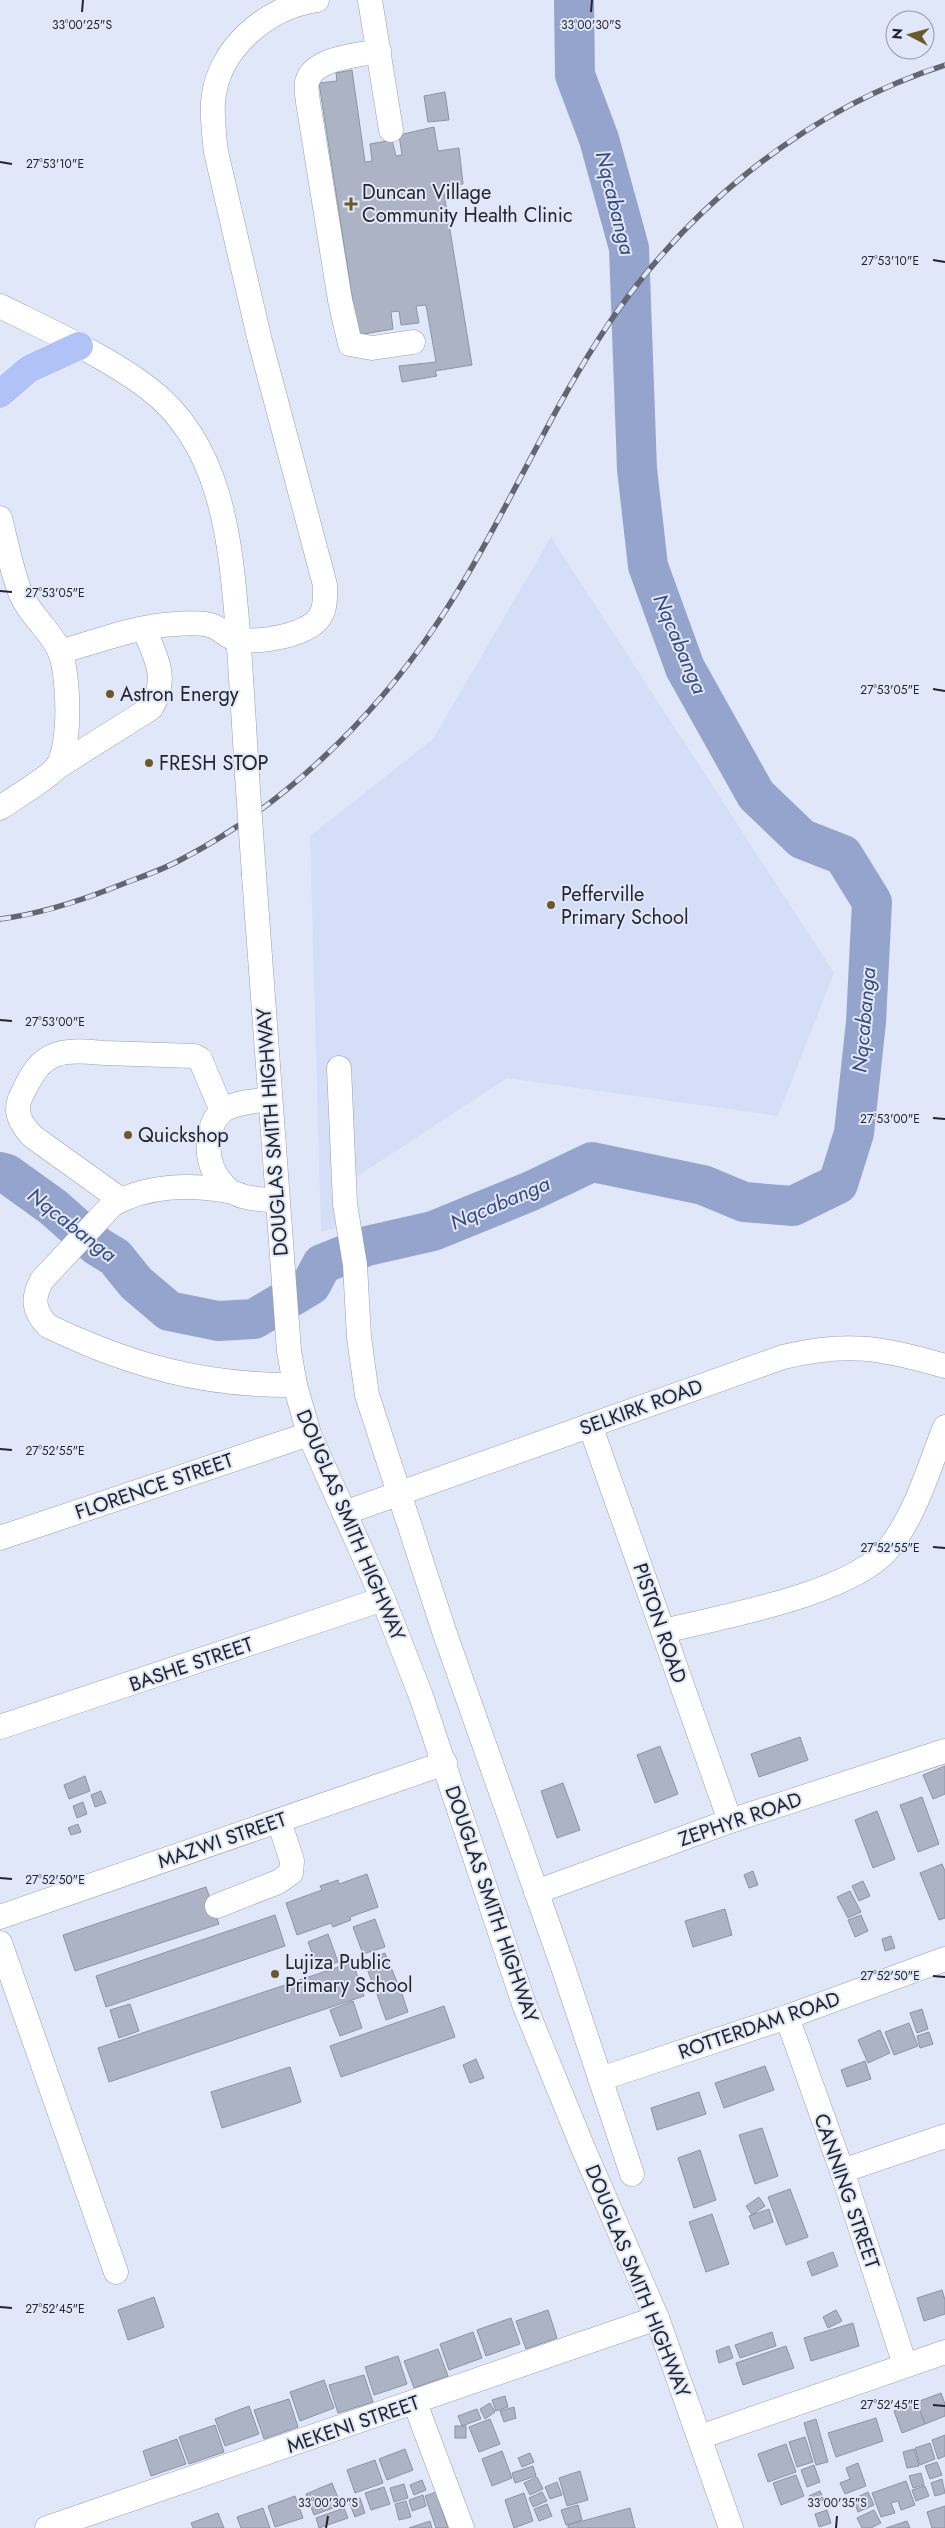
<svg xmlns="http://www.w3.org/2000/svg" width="945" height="2528" font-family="Jost,sans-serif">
<rect width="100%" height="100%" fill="#e0e7f8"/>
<path fill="#d5def7" d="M551,537L834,973L778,1116L507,1078L353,1179L348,1224L321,1232L310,836L433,739Z"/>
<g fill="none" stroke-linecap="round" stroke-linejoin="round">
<path stroke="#95a4cc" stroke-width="40" d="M0,1172L7,1174L53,1207L97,1246L115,1257L136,1283L169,1311L218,1321L254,1319L311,1285L322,1264L367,1246L433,1231L531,1191L592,1162L703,1185L744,1202L793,1206L838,1184L854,1133L866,1022L872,902L843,855L802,839L756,795L685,668L648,566L637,469L629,248L599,139L575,75L574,0"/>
</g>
<g fill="#acb3c4" stroke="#8d94a4">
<path d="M352,70L365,162L372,161L370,144L392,140L396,156L402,155L399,135L434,127L438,151L459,148L463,184L443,187L472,365L435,371L437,376L402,382L399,366L436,362L426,305L416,306L419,323L401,325L399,311L391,312L393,329L358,335L319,83L337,81L336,73Z"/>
<path d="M445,92L449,120L428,122L424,96Z"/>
<path d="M800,1737L808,1760L759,1777L751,1754Z"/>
<path d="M660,1746L678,1794L655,1803L637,1755Z"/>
<path d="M945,1766V1794L933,1799L923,1775Z"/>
<path d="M85,1776L90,1791L69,1799L64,1785Z"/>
<path d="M563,1783L580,1830L557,1838L541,1791Z"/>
<path d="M101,1791L106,1803L95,1807L91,1795Z"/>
<path d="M922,1797L939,1844L918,1852L900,1805Z"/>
<path d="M83,1802L87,1814L77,1818L73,1806Z"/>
<path d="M877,1811L895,1859L873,1868L855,1820Z"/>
<path d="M78,1824L81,1832L71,1835L68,1828Z"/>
<path d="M942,1864L945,1871V1918L939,1920L920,1873Z"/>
<path d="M753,1871L758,1885L749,1888L744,1875Z"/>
<path d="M367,1874L378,1907L350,1917L351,1920L333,1927L331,1923L297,1935L286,1903L322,1890L320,1886L338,1880L339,1884Z"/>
<path d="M863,1881L870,1896L859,1901L852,1886Z"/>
<path d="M206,1887L219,1924L75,1971L63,1935Z"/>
<path d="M850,1891L861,1912L848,1918L837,1897Z"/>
<path d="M725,1909L732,1935L693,1947L685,1921Z"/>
<path d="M275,1915L285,1946L106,2007L96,1976Z"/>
<path d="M861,1915L868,1931L855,1937L848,1920Z"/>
<path d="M375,1919L385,1947L363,1954L353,1927Z"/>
<path d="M328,1934L338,1962L318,1969L308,1942Z"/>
<path d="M891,1936L895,1948L885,1951L882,1939Z"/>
<path d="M385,1953L397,1982L375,1990L364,1961Z"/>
<path d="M353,1962L364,1996L109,2082L98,2048Z"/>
<path d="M399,1985L408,2012L386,2020L377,1994Z"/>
<path d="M353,2001L362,2028L340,2036L330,2010Z"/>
<path d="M130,2004L139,2031L119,2038L110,2010Z"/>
<path d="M444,2006L455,2037L341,2077L330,2046Z"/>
<path d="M922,2009L928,2029L917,2033L910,2013Z"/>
<path d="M909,2023L918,2046L894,2055L885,2032Z"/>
<path d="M880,2030L890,2053L868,2063L858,2040Z"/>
<path d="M929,2032L933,2044L920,2048L917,2036Z"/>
<path d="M476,2059L484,2078L470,2083L463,2065Z"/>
<path d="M865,2061L871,2079L847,2087L841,2070Z"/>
<path d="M765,2066L774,2090L724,2108L715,2083Z"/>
<path d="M290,2067L301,2102L222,2128L211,2092Z"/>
<path d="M699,2092L706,2114L657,2130L651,2108Z"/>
<path d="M762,2128L778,2176L755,2184L739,2135Z"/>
<path d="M700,2150L716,2200L694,2208L678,2158Z"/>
<path d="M790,2189L808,2237L786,2245L768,2197Z"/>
<path d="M759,2197L765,2206L752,2215L746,2206Z"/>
<path d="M769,2209L773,2222L754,2229L749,2216Z"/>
<path d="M712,2214L729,2264L706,2272L689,2222Z"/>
<path d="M833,2252L838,2266L812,2276L807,2262Z"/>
<path d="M942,2290L945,2300V2314L924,2321L917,2298Z"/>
<path d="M154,2297L164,2327L128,2340L118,2310Z"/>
<path d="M548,2310L557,2338L526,2349L516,2321Z"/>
<path d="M836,2310L842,2321L828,2328L823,2317Z"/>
<path d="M511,2318L520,2344L486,2356L477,2330Z"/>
<path d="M853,2323L859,2346L811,2361L804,2338Z"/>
<path d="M473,2332L482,2358L449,2370L440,2344Z"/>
<path d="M772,2332L776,2346L740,2358L735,2345Z"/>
<path d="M729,2346L733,2358L719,2363L716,2351Z"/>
<path d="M786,2346L794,2368L743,2385L736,2363Z"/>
<path d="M438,2349L448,2376L414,2388L404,2361Z"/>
<path d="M398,2356L407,2384L374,2395L365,2367Z"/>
<path d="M364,2375L373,2402L338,2413L329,2385Z"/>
<path d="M324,2380L334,2408L300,2421L290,2392Z"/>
<path d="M941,2393L945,2404V2416L925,2424L917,2402Z"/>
<path d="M505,2396L508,2407L496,2411L492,2400Z"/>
<path d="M289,2399L298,2427L264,2439L254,2410Z"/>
<path d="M917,2402L925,2424L902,2433L894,2411Z"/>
<path d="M490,2403L495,2412L485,2419L480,2409Z"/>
<path d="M249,2406L259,2434L225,2446L215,2419Z"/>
<path d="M514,2407L516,2418L504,2422L500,2411Z"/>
<path d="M477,2409L481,2419L462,2426L458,2416Z"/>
<path d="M876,2418L883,2441L836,2457L828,2433Z"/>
<path d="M490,2419L500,2444L479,2452L469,2427Z"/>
<path d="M816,2419L828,2462L816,2465L804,2423Z"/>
<path d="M215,2425L224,2452L189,2464L179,2437Z"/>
<rect x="455" y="2426" width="11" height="12"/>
<path d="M945,2435V2456L938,2459L932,2440Z"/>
<path d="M805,2437L813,2462L797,2467L789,2442Z"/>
<path d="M177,2439L186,2464L151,2476L143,2451Z"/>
<path d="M930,2443L935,2459L920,2465L915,2448Z"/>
<path d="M786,2444L796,2472L768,2482L758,2454Z"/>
<path d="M405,2449L413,2470L387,2480L379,2459Z"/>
<path d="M914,2449L919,2466L907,2468L903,2452Z"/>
<path d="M502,2451L512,2478L492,2486L482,2459Z"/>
<path d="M530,2453L534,2462L522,2467L518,2458Z"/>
<path d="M375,2460L383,2483L355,2493L347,2470Z"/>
<path d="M937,2462L942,2475L930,2479L925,2466Z"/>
<path d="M858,2463L866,2486L845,2494L840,2483L850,2479L846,2468Z"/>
<path d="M814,2465L820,2482L807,2487L801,2470Z"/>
<path d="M533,2466L536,2476L515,2483L512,2473Z"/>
<path d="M580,2471L588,2500L567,2506L559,2478Z"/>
<path d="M921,2473L924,2485L913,2488L909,2476Z"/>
<path d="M796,2475L804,2496L781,2505L773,2483Z"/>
<path d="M537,2477L543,2489L530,2495L524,2483Z"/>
<path d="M942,2479L945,2493L935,2496L931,2483Z"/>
<path d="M422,2480L426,2490L414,2495L410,2485Z"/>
<path d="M906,2481L915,2505L901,2510L898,2501L891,2503L895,2513L881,2517L872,2493Z"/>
<path d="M557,2482L562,2495L550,2499L545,2487Z"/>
<path d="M332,2483L341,2505L314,2515L306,2494Z"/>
<path d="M404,2484L408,2498L394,2502L390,2488Z"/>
<path d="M925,2486L929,2496L916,2501L912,2490Z"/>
<path d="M384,2487L390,2504L371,2510L365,2493Z"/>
<path d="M820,2491L825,2501L813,2506L809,2496Z"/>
<path d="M436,2492L448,2528H436L425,2496Z"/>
<path d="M542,2492L547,2501L533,2507L529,2498Z"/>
<path d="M868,2492L874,2505L858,2512L853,2499Z"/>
<path d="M524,2493L533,2521L514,2528L505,2500Z"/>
<path d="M423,2495L426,2506L412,2511L409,2500Z"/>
<path d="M295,2496L303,2518L275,2527L268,2506Z"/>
<path d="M360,2498L365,2513L355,2517L349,2502Z"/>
<path d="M406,2501L411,2517L399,2520L395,2504Z"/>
<path d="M547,2504L552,2516L539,2521L534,2509Z"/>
<path d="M578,2505L582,2520L566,2525L561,2510Z"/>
<path d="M945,2506V2528H932L927,2512Z"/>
<path d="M263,2508L270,2528H241L237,2517Z"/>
<path d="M344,2508L348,2518L319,2528L316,2518Z"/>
<path d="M630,2508L635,2528H568V2525Z"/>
<path d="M827,2510L831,2523L819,2527L815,2514Z"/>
<path d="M874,2510L881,2523L871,2528H862L857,2518Z"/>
<path d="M218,2513L224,2528H193L191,2523Z"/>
<path d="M430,2521L432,2528H409Z"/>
<path d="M907,2521L910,2528H886Z"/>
</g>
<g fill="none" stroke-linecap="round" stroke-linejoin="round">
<defs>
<g id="minor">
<path d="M370,0L391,130"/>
<path d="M379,51C358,55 313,58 307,82C306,88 307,96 308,102L340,300L350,344L372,348L413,342"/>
<path d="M0,306C50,331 104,355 148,388C221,443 230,538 237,621C241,672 244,724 247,775"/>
<path d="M0,518C6,542 11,568 20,592C29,615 51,630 60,652C69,675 72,748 56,768C48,778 13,799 0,808"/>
<path d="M60,652C97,641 137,626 175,624C187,623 202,622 213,626C222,630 231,640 240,640C262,642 309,636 321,615C326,606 325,594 325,585L260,341L216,152C214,135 212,119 213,102C217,49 267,7 317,0"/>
<path d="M56,768L151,708C169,678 156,658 144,629"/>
<path d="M254,875L289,1351L295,1385L309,1434L383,1599L421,1696L524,2004L583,2148L657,2318L731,2528"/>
<path d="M339,1068L345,1204L355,1265L359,1337L367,1395L444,1631L564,1970L632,2174"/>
<path d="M229,1191C225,1186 218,1180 215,1173C205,1156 206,1121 225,1109C238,1102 255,1101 270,1099"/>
<path d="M121,1200L32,1136C19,1122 13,1110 23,1092C31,1077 37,1062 55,1055C69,1049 90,1052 105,1053C134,1054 164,1055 194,1056L200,1059L222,1111"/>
<path d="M277,1201C267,1200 256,1199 246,1197C240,1196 234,1192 228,1191C190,1184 146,1185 112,1205L42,1280C32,1298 33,1311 48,1326C129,1365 204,1386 295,1385"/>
<path d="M590,1425L730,1821"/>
<path d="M344,1513L783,1357C847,1341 883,1348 945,1366"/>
<path d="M0,1538L309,1434"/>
<path d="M663,1631C721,1617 852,1594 889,1548C916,1514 929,1467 945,1427"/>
<path d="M0,1727L383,1599"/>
<path d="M536,1892L730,1821L945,1751"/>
<path d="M217,1906L278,1882L291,1873L292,1861L279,1821"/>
<path d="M0,1917L445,1763"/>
<path d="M0,1943L116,2272"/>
<path d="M787,2017L842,2171L905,2365"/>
<path d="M600,2079L787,2017L945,1959"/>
<path d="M842,2171L945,2136"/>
<path d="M415,2403L462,2528"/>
<path d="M700,2437L945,2352"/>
<path d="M47,2528L657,2318"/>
</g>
<path id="major" d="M0,394L29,369L79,346"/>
</defs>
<use href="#minor" stroke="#999fb0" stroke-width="25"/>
<use href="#major" stroke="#fff" stroke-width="29"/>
<use href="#minor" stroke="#fff" stroke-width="24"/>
<use href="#major" stroke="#b0c2f7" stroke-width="28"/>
<defs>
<path id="rail" d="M0,919C40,914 77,902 115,887C137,878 161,871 182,859C281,808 372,720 434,628C496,537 538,433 598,340C678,214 802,111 945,65"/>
</defs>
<use href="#rail" stroke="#626670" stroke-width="5.5"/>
<use href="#rail" stroke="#e0e7f8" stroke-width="4" stroke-dasharray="11" stroke-linecap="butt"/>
<defs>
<path id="minor-bridge" d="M247,775L254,875"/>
</defs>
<use href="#minor-bridge" stroke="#999fb0" stroke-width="25" stroke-linecap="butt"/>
<use href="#minor-bridge" stroke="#fff" stroke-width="24"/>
</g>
<path fill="none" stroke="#23252c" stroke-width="2" d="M82,12L83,0M591,12L592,0M0,162L12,164M933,260L945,262M0,591L12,592M933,689L945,691M0,1020L12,1021M933,1118L945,1119M0,1449L12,1450M933,1547L945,1548M0,1878L12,1879M933,1976L945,1977M0,2307L12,2308M933,2405L945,2406M326,2528L328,2516M836,2528L837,2516"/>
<g fill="#6b5927" stroke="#e0e7f8" stroke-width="2">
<path d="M348.5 196.5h5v5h5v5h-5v5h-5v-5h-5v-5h5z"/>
<circle cx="110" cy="694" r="5"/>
<circle cx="149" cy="763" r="5"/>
<circle cx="551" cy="905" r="5"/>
<circle cx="128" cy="1135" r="5"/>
<circle cx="275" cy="1974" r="5"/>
</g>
<g text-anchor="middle" stroke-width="4" stroke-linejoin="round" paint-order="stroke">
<g font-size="20" fill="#23252c" stroke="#e0e7f8" text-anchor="start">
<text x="362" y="199">Duncan Village<tspan x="362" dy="23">Community Health Clinic</tspan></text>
<text x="120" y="701">Astron Energy</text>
<text x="159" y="770">FRESH STOP</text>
<text x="561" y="901">Pefferville<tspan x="561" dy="23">Primary School</tspan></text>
<text x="138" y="1142">Quickshop</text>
<text x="285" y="1969">Lujiza Public<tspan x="285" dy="23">Primary School</tspan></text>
</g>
<g font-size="20" fill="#23252c" stroke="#e0e7f8">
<text transform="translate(272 1132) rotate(-94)" y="7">DOUGLAS SMITH HIGHWAY</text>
<text transform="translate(641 1407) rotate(-20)" y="7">SELKIRK ROAD</text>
<text transform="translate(154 1486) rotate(-19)" y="7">FLORENCE STREET</text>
<text transform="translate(351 1525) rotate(67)" y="7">DOUGLAS SMITH HIGHWAY</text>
<text transform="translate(660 1623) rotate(71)" y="7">PISTON ROAD</text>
<text transform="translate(191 1664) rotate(-19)" y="7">BASHE STREET</text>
<text transform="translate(740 1819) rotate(-19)" y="7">ZEPHYR ROAD</text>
<text transform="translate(222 1840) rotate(-19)" y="7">MAZWI STREET</text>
<text transform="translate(492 1904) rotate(71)" y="7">DOUGLAS SMITH HIGHWAY</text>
<text transform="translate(759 2025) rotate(-19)" y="7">ROTTERDAM ROAD</text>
<text transform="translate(847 2191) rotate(71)" y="7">CANNING STREET</text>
<text transform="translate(638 2281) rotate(68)" y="7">DOUGLAS SMITH HIGHWAY</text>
<text transform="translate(353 2424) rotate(-19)" y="7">MEKENI STREET</text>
</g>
<g font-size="21" font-style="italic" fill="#394a7f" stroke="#e0e7f8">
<text transform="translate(615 203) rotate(76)" y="7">Nqcabanga</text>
<text transform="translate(680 644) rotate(67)" y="7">Nqcabanga</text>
<text transform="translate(864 1020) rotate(-85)" y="7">Nqcabanga</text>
<text transform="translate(500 1203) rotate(-23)" y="7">Nqcabanga</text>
<text transform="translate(72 1225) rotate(38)" y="7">Nqcabanga</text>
</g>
</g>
<g font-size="12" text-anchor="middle" fill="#23252c" stroke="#e0e7f8" stroke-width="4" stroke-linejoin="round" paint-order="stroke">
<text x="82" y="29">33°00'25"S</text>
<text x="591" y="29">33°00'30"S</text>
<text x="55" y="168">27°53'10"E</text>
<text x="890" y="265">27°53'10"E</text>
<text x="55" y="597">27°53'05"E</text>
<text x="890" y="694">27°53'05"E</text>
<text x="55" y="1026">27°53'00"E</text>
<text x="890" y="1123">27°53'00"E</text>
<text x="55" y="1455">27°52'55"E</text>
<text x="890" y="1552">27°52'55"E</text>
<text x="55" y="1884">27°52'50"E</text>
<text x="890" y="1980">27°52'50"E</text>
<text x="55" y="2313">27°52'45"E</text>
<text x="890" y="2409">27°52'45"E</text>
<text x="328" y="2507">33°00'30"S</text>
<text x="837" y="2507">33°00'35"S</text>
</g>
<g transform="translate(910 35) rotate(276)"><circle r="24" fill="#e0e7f8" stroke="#9499a6"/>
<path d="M0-4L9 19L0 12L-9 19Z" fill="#6b5927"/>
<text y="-8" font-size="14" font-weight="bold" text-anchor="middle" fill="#23252c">N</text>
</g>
</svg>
